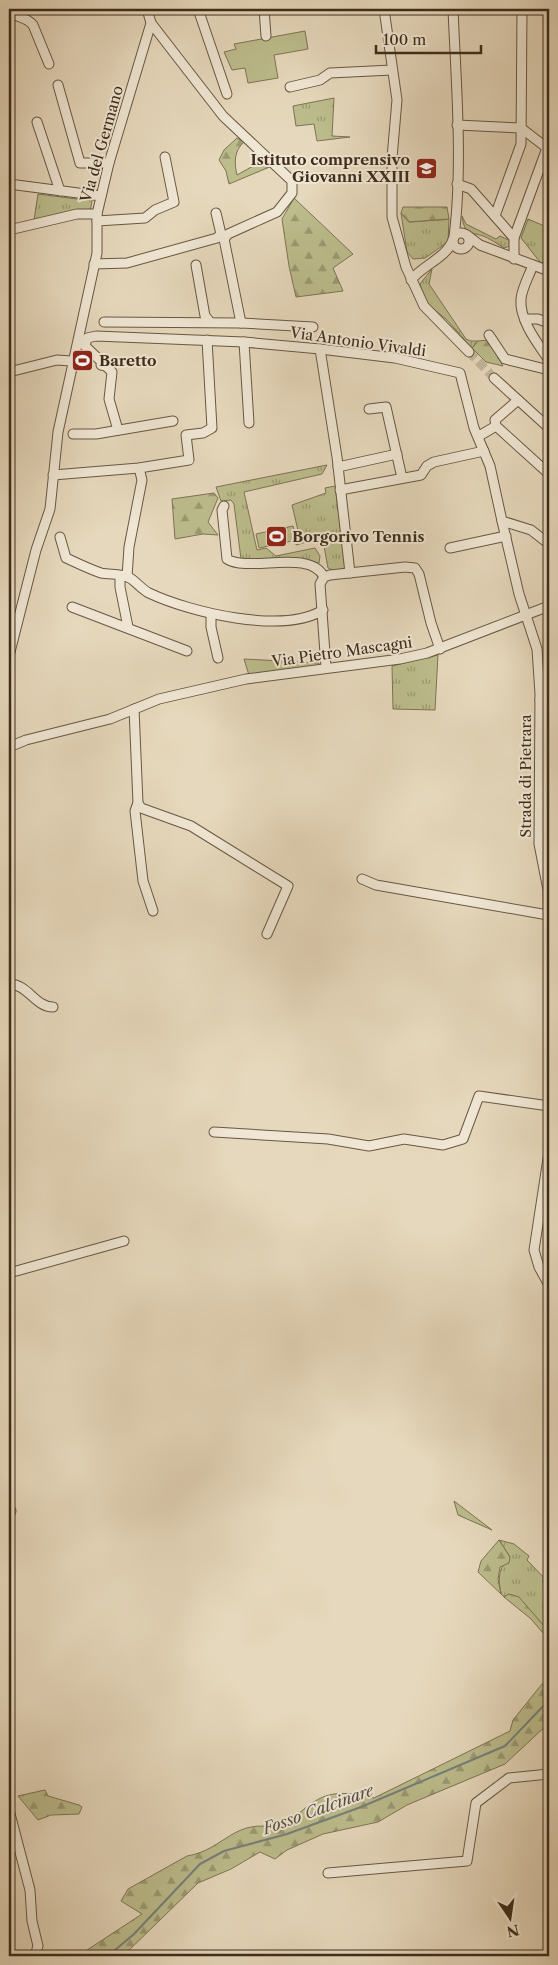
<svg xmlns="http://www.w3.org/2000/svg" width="558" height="1965" font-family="'Libre Caslon Text',serif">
<defs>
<pattern id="grass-tufts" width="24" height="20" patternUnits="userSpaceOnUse" patternTransform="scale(1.25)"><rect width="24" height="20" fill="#bcbc8c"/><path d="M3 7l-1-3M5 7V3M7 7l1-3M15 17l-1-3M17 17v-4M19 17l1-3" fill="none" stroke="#9a9972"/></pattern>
<pattern id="forest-firs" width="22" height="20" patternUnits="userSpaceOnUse" patternTransform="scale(1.25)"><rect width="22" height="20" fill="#bcbc8c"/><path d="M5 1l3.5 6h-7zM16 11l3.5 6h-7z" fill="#9a9972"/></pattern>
</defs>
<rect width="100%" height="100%" fill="#e6d8bc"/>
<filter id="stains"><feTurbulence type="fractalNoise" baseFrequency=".004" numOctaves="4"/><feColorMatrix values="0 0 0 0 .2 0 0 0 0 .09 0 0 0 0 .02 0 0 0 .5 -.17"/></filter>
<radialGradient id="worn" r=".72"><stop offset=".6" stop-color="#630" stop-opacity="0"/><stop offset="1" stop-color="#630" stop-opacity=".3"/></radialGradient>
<g fill="url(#grass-tufts)" stroke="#7d7454">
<path d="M334,98L332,136L350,137L317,141L314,124L296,126L293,106Z"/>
<path d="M38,194L92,201L90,212L34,220Z"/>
<path d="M401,213L409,222L449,219L448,242L425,258L413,259L407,252Z"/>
<path d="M462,216L466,224L496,239L500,236L509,240L510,246L504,248C501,246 487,237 483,236C470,232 464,234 462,216Z"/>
<path d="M528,219L549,228V265L540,262L521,238Z"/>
<path d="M432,269L429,284L466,339L471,341H478L472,348L447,320L425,302L420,284Z"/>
<path d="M327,465L322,474L244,492L257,550L266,548L276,556L315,548L320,556L319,563L241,559L234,504L231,500L221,501L216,487Z"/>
<path d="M335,486L346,568L335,571L328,568L324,546L317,539L296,545V542L300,539L292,505L326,493L325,488Z"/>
<path d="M438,655L435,710L393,709L392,666Z"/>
<path d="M499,1540L514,1544L529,1556L527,1560L549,1583V1627L544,1626L509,1594L504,1597L501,1594C498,1577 498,1569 510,1557Z"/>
</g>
<g fill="url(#forest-firs)" stroke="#7d7454">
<path d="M237,138L244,142C234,151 234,162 237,175L262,161L272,166L229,184L226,171L219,160L224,150Z"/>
<path d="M294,198L353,254L333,268L343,291L296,297L289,266L282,219Z"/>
<path d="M403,207H447L449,219L409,222L401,213Z"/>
<path d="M488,340L503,366L486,362L472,348L478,341Z"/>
<path d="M214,493L218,498L208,522L218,535L203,534L175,539L172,499Z"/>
<path d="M454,1501L492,1530L458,1515Z"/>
<path d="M499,1540L510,1557L509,1563L500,1567L498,1579L501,1594L478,1572L481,1561Z"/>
<path d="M509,1594L519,1597L544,1626L549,1627V1633H543L531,1619L504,1597Z"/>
<path d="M549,1683V1723L505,1764L407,1805L378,1822L323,1834L287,1850L275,1859L260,1852L231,1869L198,1883L123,1956H78L142,1914L121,1901L128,1889L187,1856C225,1850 234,1816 280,1829C318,1798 323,1786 374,1798L510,1731L513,1720L542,1684Z"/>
<path d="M45,1790L48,1796L79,1805L82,1807L79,1814L51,1815L38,1820L18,1796Z"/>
</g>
<g fill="#bcbc8c" stroke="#7d7454">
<path d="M305,31L308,49L274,55L278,78L248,83L245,68L232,70L224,52L236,49L234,44Z"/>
<path d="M293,526L297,540L259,548L256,534Z"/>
<path d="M244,659L319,663V666L249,675Z"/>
</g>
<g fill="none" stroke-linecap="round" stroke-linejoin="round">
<path stroke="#767f7c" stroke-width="2" d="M108,1956L134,1934L200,1864L224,1851L287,1834L361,1807L505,1746L549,1700"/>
<path stroke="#c4b69c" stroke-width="9" stroke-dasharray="9 4.5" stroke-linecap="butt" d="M469,352L494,378"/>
<defs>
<g id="minor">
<path d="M198,9L227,94"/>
<path d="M264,9L266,36"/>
<path d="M384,9L397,100L392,158V217L406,267L424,306L469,352"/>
<path d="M453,9C456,82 463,164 454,237"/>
<path d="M9,11C17,18 27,17 33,25L49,64"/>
<path d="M151,23L223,116L292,181V193L277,212L228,234L224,239L241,323"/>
<path d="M58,85L80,163H109"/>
<path d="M290,87L320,80L330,73L392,70"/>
<path d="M37,122L60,191"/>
<path d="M457,125L521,128L547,148L514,238"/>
<path d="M9,184L101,196"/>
<path d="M457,184L471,189L514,238V259"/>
<path d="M495,216L521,144L522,9"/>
<path d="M97,221L145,218L155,210L174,202L165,157"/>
<path d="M9,230L77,214H97"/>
<circle cx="461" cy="241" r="8"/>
<path d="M467,235L480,245L549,271"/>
<path d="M94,264L127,263L217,238L221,234L216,213"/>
<path d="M196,265L205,316L210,322"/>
<path d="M533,265C529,276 522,288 521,299C519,320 538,344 549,360"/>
<path d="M411,280C423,265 446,258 453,240"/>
<path d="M526,319H538L549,323"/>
<path d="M104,322L241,323L313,327"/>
<path d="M489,335L505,359L549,370"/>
<path d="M244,342L249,423"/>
<path d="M320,349L337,457L350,573"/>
<path d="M101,365L106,366L112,372L109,399L118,430"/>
<path d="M106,366L85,346L87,338L96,336L244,342L320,349L395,358L460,373L474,428L490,466L502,521L531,530L549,544"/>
<path d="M9,372L57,360L71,361"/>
<path d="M494,378L549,428"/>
<path d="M518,400L495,420L496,426L549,474"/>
<path d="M369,409L386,407L402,478"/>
<path d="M73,434H96L173,421"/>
<path d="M479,436L496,426"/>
<path d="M338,467L397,454"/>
<path d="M53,475L139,468L189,460L186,435L203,433L212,428L207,340"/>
<path d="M340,490L421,475L427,466L434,462L484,451"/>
<path d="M224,506L222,510L227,559C249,573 310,548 324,577"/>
<path d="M502,521L519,594L537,649L540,694L539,844L548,890L549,939"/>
<path d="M60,537L66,558C77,563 89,569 101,573C109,575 121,573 128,577C135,580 141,589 149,593C189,612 283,635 323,610"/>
<path d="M450,548L506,536"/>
<path d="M120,576V587L128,627"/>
<path d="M127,577L129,547L142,480L139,468"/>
<path d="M72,607L187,651"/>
<path d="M211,615V627L218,658"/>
<path d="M9,656L36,550L50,509L58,432L97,253V214L109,163L151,23L147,9"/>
<path d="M326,667L320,584L324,577L330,575L405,567L415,568L419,574L431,623L440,649"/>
<path d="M540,700L549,697"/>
<path d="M134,709L138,803L141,808L191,826L288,886L267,934"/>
<path d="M9,747L26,740L110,719L159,699L246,679L400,659L427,653L549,606"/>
<path d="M138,803L135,811L143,881L153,911"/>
<path d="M362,879L376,885L548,915"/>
<path d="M9,984C28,984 35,1007 53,1007"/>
<path d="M214,1132L328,1139L369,1146L404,1139L443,1145L463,1139L479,1096L549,1106"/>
<path d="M549,1152L534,1250L539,1267L549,1285"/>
<path d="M9,1273L124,1241"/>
<path d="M9,1511H11"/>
<path d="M9,1810L30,1890L32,1921L38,1946L35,1956"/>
<path d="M328,1873L467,1861L476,1803L509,1778L549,1774"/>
</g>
</defs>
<use href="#minor" stroke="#685743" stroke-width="11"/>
<use href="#minor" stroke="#efe6d3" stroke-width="9"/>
</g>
<defs>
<symbol id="school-square" viewBox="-11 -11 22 22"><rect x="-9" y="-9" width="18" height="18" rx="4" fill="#8f2418" stroke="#efe6d3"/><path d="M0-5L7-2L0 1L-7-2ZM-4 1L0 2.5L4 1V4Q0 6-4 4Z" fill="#fff"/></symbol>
<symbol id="stadium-square" viewBox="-11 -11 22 22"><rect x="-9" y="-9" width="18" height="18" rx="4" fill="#8f2418" stroke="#efe6d3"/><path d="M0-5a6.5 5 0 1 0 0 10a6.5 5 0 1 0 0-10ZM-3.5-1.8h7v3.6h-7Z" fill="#fff"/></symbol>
</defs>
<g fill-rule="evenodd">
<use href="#school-square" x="414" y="156" width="25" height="25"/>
<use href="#stadium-square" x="70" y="348" width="25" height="25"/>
<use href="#stadium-square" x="264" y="524" width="25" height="25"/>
</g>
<g text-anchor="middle" stroke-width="4" stroke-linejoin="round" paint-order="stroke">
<g font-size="15" fill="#3e2c1b" stroke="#efe6d3">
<text transform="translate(102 144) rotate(-74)" y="5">Via del Germano</text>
<text transform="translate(358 342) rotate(8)" y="5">Via Antonio Vivaldi</text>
<text transform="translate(342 652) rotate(-8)" y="5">Via Pietro Mascagni</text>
<text transform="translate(526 776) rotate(-90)" y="5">Strada di Pietrara</text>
</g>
<g font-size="15" font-weight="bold" fill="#3e2c1b" stroke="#efe6d3" text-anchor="start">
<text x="410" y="165" text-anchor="end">Istituto comprensivo<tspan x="410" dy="17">Giovanni XXIII</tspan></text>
<text x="99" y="366">Baretto</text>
<text x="292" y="542">Borgorivo Tennis</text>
</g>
<g font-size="16" font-style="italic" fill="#564e43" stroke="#efe6d3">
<text transform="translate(318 1809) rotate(-20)" y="6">Fosso Calcinare</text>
</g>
</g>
<rect width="558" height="1965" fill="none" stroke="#e6d8bc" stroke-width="30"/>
<rect x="10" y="10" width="538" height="1945" fill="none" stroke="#3e2c1b" stroke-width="2.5"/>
<rect x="15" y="15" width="528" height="1935" fill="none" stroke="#3e2c1b"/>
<g transform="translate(510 1918) rotate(167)" stroke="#efe6d3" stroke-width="4" paint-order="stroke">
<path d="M0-4L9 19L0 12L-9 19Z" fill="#3e2c1b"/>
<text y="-8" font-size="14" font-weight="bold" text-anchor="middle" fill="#3e2c1b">N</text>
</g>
<path d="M376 45v8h105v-8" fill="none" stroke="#3e2c1b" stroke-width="2.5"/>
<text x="383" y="45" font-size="15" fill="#3e2c1b" stroke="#efe6d3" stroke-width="4" paint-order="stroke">100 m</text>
<rect width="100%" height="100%" filter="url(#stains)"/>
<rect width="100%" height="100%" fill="url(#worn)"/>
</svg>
